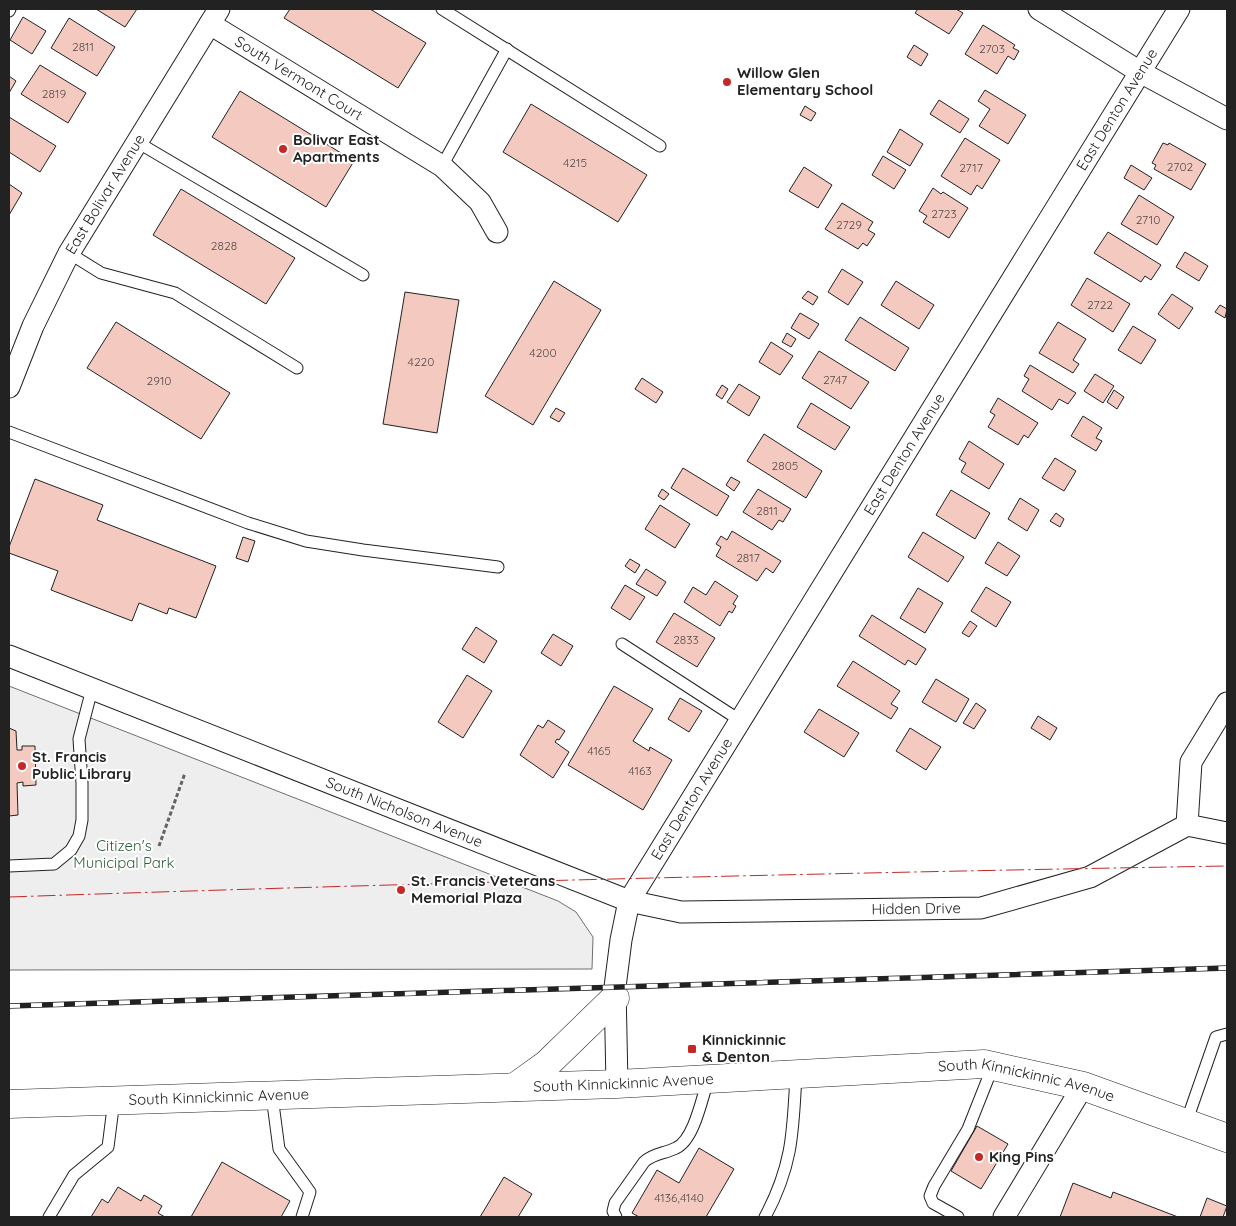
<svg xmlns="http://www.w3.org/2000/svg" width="1236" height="1226" font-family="Quicksand,sans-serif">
<rect width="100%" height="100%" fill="#fff"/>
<path fill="#eee" stroke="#6f6f6f" d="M9,686L558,901L576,912L593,937L592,969L9,970Z"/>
<g fill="#f3c9c0" stroke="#222">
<path d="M96,9H137L125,27Z"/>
<path d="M290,9H370L426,43L398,88L284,18Z"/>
<path d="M918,9H956L963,13L949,34L915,13Z"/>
<path d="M23,17L46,31L32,54L10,40Z"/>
<path d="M69,18L115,47L97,76L51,48Z"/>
<path d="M983,25L1015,45L1013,48L1019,51L1014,60L1008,56L997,74L965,54Z"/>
<path d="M914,45L928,54L921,66L907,57Z"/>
<path d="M40,65L86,93L68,123L21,94Z"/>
<path d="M9,76L16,81L9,93Z"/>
<path d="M985,90L1026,115L1008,144L979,126L990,109L978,101Z"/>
<path d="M240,91L354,161L326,207L212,137Z"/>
<path d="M939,100L969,119L960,133L930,114Z"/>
<path d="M531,104L647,175L618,222L503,152Z"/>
<path d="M805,106L816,113L811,121L800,115Z"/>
<path d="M9,117L56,146L40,172L9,152Z"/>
<path d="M900,129L923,144L910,166L887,152Z"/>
<path d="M965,138L1000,160L982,189L977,185L971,195L941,176Z"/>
<path d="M1163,143L1168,145L1169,143L1206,164L1191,190L1154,169L1156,165L1152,163Z"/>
<path d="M883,156L906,170L894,189L872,175Z"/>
<path d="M1131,165L1152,178L1144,190L1124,178Z"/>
<path d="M804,167L832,185L818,208L789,191Z"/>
<path d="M9,184L22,193L9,215Z"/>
<path d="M933,188L941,194L943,192L968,208L949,238L923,222L927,216L919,211Z"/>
<path d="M181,189L295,258L266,304L153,235Z"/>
<path d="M1139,195L1174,217L1157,245L1121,224Z"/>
<path d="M842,203L873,222L868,230L875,234L867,246L863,243L858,249L825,229Z"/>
<path d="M1108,232L1161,265L1151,280L1145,276L1141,282L1094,253Z"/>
<path d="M1185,252L1208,266L1199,281L1176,267Z"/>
<path d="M842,269L863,282L848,305L828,292Z"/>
<path d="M1087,278L1130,304L1113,332L1071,305Z"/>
<path d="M554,281L601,310L533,425L485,396Z"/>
<path d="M896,281L934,305L919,329L881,305Z"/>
<path d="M808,291L818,297L813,305L802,298Z"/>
<path d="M405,292L459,300L437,433L383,424Z"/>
<path d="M1172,294L1193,308L1179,329L1158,314Z"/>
<path d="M1220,305L1227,309L1225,318L1215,312Z"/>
<path d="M800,313L819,324L809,339L791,328Z"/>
<path d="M860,317L909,348L895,371L845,340Z"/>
<path d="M116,322L230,393L201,439L87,368Z"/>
<path d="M1058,322L1086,339L1073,360L1079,364L1073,373L1039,353Z"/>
<path d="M1133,326L1156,340L1141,364L1118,350Z"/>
<path d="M787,333L796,339L791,347L782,342Z"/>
<path d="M771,342L793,356L780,375L759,362Z"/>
<path d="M819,351L869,382L851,409L802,378Z"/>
<path d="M1030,365L1076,393L1068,404L1059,399L1052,410L1022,391L1029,379L1024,376Z"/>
<path d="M1095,374L1114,386L1103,403L1084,391Z"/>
<path d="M642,378L663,392L656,403L635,389Z"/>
<path d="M739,384L760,397L749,416L727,402Z"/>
<path d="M722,385L728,389L722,399L716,395Z"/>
<path d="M1114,390L1124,397L1117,409L1107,402Z"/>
<path d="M998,398L1038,423L1028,438L1024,435L1018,445L988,427L995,415L990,412Z"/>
<path d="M811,403L850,427L835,450L797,427Z"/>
<path d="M556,408L565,413L559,422L550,417Z"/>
<path d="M1083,416L1102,428L1096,438L1102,441L1096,451L1071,436Z"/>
<path d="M764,434L822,471L806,498L747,461Z"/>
<path d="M969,441L1004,464L989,489L961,472L966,463L959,459Z"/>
<path d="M1055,458L1076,471L1064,491L1042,478Z"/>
<path d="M683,468L729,496L717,516L671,488Z"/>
<path d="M731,477L740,482L734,491L726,485Z"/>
<path d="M35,479L103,505L97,520L216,566L196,618L169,608L167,614L139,603L132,621L51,590L58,571L9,553V547Z"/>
<path d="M662,489L669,494L664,500L658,496Z"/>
<path d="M758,489L791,509L783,522L779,520L772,530L743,512Z"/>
<path d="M951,490L990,513L975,539L936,515Z"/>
<path d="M1020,498L1039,510L1027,531L1008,519Z"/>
<path d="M660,505L690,524L675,548L645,529Z"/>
<path d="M1056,513L1064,519L1060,527L1050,521Z"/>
<path d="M732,531L781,561L773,573L766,568L757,581L716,556L721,547L716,544L721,536L727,540Z"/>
<path d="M923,532L964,557L948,582L908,557Z"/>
<path d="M243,537L255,541L248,562L236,558Z"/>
<path d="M998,542L1020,556L1007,576L985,563Z"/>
<path d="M630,559L640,565L635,573L625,566Z"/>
<path d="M646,569L666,582L657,596L636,584Z"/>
<path d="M715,581L738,596L733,604L736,606L732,613L729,611L720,626L684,602L693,587L706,595Z"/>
<path d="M625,585L645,597L630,620L611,608Z"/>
<path d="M986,587L1011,602L996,627L971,611Z"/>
<path d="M918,588L943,603L925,633L900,618Z"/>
<path d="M674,613L715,638L697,667L656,642Z"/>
<path d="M872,615L926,649L916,665L908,660L905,665L859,636Z"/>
<path d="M970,621L977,626L969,637L962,633Z"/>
<path d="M476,627L497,641L484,663L462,649Z"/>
<path d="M553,634L573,646L561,666L541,653Z"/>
<path d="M853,661L900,691L891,704L898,708L891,719L837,686Z"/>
<path d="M467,675L492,691L463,738L438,722Z"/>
<path d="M936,679L969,699L956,722L922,702Z"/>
<path d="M614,686L653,709L633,741L649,751L650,747L672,760L643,810L568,765Z"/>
<path d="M680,698L702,711L689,732L668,719Z"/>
<path d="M976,703L986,710L974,729L963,723Z"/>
<path d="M819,709L859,733L844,757L804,732Z"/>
<path d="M1038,716L1057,728L1050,740L1031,728Z"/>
<path d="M548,720L565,731L559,740L557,739L555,742L569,752L553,778L520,755L538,725L543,728Z"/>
<path d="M9,728L16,731L17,750H22V746H35L36,785L23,786V782L17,783L18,815L9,816Z"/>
<path d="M910,728L941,747L926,770L896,751Z"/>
<path d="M977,1126L1008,1144L981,1189L951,1171Z"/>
<path d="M699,1148L734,1169L706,1217H639L632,1213L657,1170L679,1183Z"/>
<path d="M222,1162L290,1201L281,1217H191Z"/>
<path d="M504,1177L532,1194L518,1217H480Z"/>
<path d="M1073,1183L1111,1198L1113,1192L1178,1217H1060Z"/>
<path d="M118,1187L141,1201L144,1195L162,1206L158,1213L165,1217H91L102,1199L108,1203Z"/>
<path d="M1207,1198L1227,1206L1223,1217H1200Z"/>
</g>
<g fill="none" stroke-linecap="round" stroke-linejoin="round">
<defs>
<g id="lane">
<path d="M442,9L660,146"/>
<path d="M9,11L10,9"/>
<path d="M137,142L363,275"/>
<path d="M442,166L507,49"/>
<path d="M69,253L101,273L175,293L297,368"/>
<path d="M9,432L248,523L306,541L363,550L498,567"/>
<path d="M622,644L741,721"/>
<path d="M9,866L54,864L71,850L79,836L82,820V783L79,739L92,689"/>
<path d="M272,1096L279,1149L310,1192L302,1217"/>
<path d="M1186,1123L1216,1037L1227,1034"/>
<path d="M49,1217L74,1175L108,1147L114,1100"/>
<path d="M616,1217L613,1211L615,1203L644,1162C654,1153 664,1154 676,1148C694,1140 702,1098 708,1080"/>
<path d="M765,1217C793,1165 793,1131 796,1074"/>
<path d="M958,1217L933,1203L930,1196L934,1186L968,1129L993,1066"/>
</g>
<g id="street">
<path d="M1039,9L1140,72L1227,119"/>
<path id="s1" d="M210,24L442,166L480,202L497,232"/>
<path id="s2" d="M9,387L33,326L69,253L219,9"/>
<path id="s3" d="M9,656L629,901L681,912L981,908L1090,877L1187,825L1227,833"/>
<path d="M1187,825L1191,762L1227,703"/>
<path id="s4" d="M617,1084L615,987L621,940L629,901L1179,9"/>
<path d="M1004,1217L1083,1086"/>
</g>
<g id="secondary">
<path d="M515,1087L547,1064L615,998"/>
<path id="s5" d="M9,1104L617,1084L984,1064L1083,1086L1227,1138"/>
</g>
</defs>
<use href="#lane" stroke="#222" stroke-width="13"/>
<use href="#street" stroke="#222" stroke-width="23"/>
<use href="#secondary" stroke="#222" stroke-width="29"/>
<path stroke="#646464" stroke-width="3" stroke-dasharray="4 2.5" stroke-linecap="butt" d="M159,846L185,773"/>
<use href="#lane" stroke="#fff" stroke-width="11"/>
<use href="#street" stroke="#fff" stroke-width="21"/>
<use href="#secondary" stroke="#fff" stroke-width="28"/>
<defs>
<path id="rail" d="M9,1006L1227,968"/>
</defs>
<use href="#rail" stroke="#222" stroke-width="5.5"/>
<use href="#rail" stroke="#fff" stroke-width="4" stroke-dasharray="11" stroke-linecap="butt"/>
<path stroke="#c62828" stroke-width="1" stroke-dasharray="18 4 2.5 4" stroke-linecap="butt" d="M9,897C415,883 821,873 1227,866"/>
</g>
<g fill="#c62828" stroke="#fff" stroke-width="2">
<circle cx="727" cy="82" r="5"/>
<circle cx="283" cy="149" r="5"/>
<circle cx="22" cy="766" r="5"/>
<circle cx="401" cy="890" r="5"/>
<rect x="687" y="1044" width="10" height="10" rx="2.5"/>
<circle cx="979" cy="1157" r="5"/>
</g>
<g text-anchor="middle" stroke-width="4" stroke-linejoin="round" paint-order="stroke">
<g font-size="12" fill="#564c4a">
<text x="83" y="51">2811</text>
<text x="992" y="53">2703</text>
<text x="54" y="98">2819</text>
<text x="575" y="167">4215</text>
<text x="1180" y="171">2702</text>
<text x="971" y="172">2717</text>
<text x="944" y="218">2723</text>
<text x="1148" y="224">2710</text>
<text x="849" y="229">2729</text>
<text x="224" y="250">2828</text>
<text x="1100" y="309">2722</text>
<text x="543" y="357">4200</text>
<text x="421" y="366">4220</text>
<text x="835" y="384">2747</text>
<text x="159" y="385">2910</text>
<text x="785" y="470">2805</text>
<text x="767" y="515">2811</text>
<text x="748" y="562">2817</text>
<text x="686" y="644">2833</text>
<text x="599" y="755">4165</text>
<text x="640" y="775">4163</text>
<text x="679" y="1202">4136,4140</text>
</g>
<g font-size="15" font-weight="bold" fill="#222" stroke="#fff" text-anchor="start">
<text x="737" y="78">Willow Glen<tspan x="737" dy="17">Elementary School</tspan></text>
<text x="293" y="145">Bolivar East<tspan x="293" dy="17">Apartments</tspan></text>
<text x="32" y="762">St. Francis<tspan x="32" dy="17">Public Library</tspan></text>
<text x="411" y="886">St. Francis Veterans<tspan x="411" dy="17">Memorial Plaza</tspan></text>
<text x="702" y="1045">Kinnickinnic<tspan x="702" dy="17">&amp; Denton</tspan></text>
<text x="989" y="1162">King Pins</text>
</g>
<g font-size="15" fill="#222" stroke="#fff">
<text dy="5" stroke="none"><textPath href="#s1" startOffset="104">South Vermont Court</textPath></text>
<text dy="5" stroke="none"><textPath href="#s4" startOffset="1114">East Denton Avenue</textPath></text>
<text dy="5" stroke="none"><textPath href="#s2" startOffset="216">East Bolivar Avenue</textPath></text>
<text dy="5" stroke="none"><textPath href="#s4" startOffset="709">East Denton Avenue</textPath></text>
<text dy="5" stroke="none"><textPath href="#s4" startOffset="304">East Denton Avenue</textPath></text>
<text dy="5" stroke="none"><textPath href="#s3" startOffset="425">South Nicholson Avenue</textPath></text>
<text dy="5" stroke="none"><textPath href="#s3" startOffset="955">Hidden Drive</textPath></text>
<text dy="5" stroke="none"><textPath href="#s5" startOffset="615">South Kinnickinnic Avenue</textPath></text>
<text dy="5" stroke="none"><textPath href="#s5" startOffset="1020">South Kinnickinnic Avenue</textPath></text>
<text dy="5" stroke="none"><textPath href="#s5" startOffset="210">South Kinnickinnic Avenue</textPath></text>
</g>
<g font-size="15" fill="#2f5e38" stroke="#fff">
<text x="124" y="851">Citizen's<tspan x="124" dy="17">Municipal Park</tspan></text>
</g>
</g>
<rect width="1236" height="1226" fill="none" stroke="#222222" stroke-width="20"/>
</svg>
